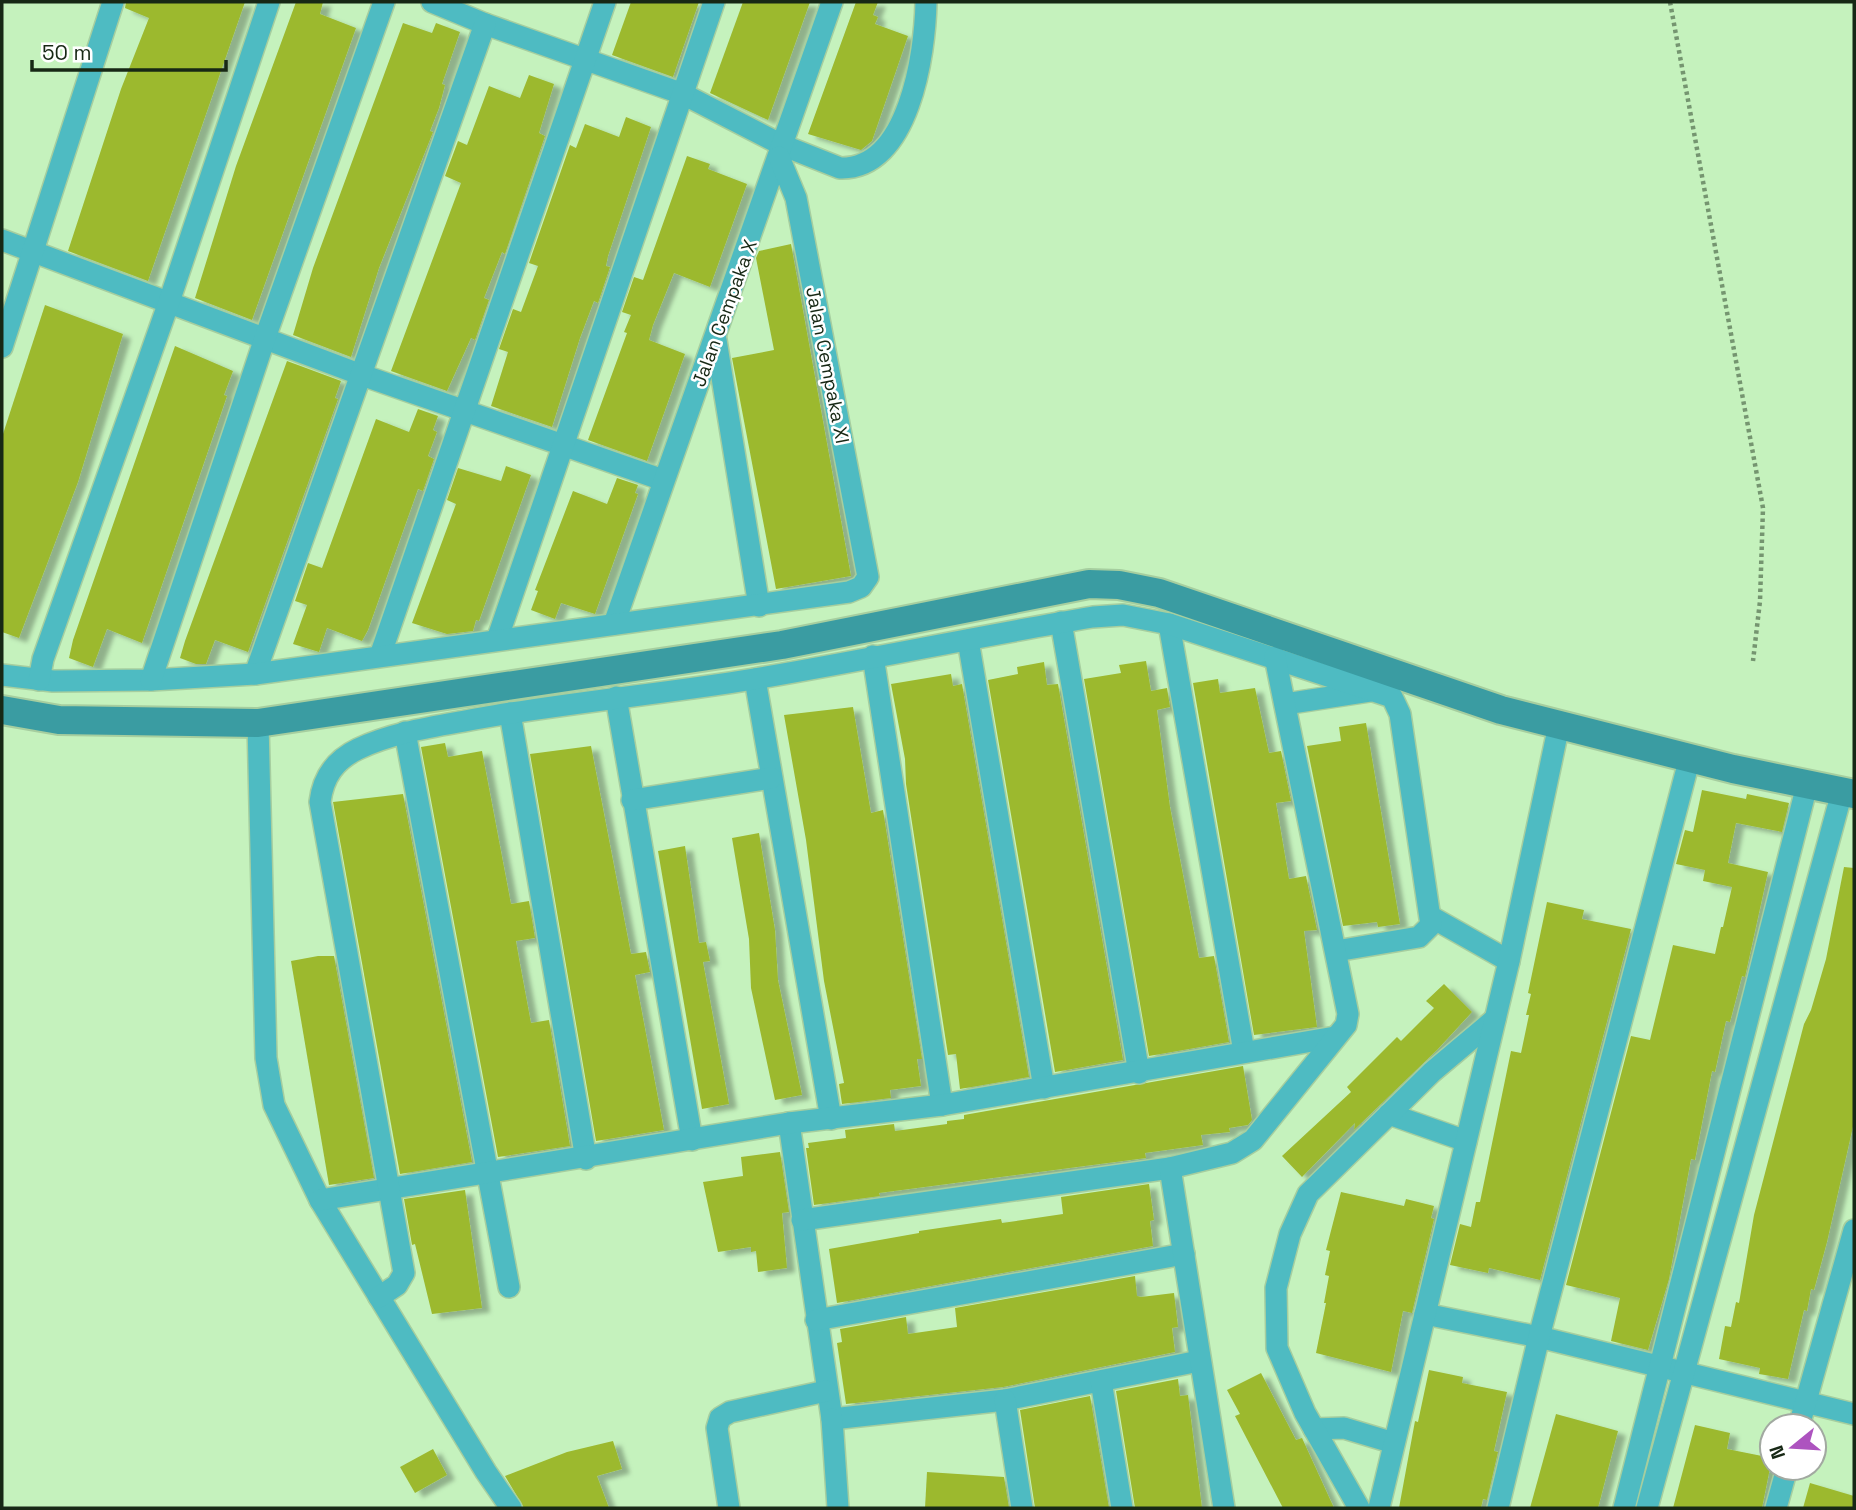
<svg xmlns="http://www.w3.org/2000/svg" width="1856" height="1510" font-family="'Space Grotesk',sans-serif">
<defs>
<filter id="shadow"><feDropShadow dx="8" dy="4.5" stdDeviation="2" flood-color="#0004"/></filter>
</defs>
<rect width="100%" height="100%" fill="#c5f2bd"/>
<g fill="#9cb92f" filter="url(#shadow)">
<path d="M126,2H245L148,281L68,251L121,89L149,18L125,8Z"/>
<path d="M296,2H323L320,14L356,28L252,320L195,298L236,166Z"/>
<path d="M631,2H699L673,77L612,55Z"/>
<path d="M743,2H810L768,120L710,93Z"/>
<path d="M856,2H878L873,15L878,17L875,24L908,36L872,141L861,150L808,134Z"/>
<path d="M403,23L432,33L436,23L460,32L442,84L445,85L439,108L430,131L433,132L379,268L351,357L293,335L313,268Z"/>
<path d="M529,75L554,84L539,133L545,136L505,254L502,252L484,298L489,300L475,340L471,338L447,391L391,371L461,183L445,176L458,141L467,145L489,86L520,98Z"/>
<path d="M626,117L651,127L608,256L606,266L610,267L598,303L594,301L580,338L552,427L491,406L508,352L499,349L513,309L521,312L538,266L529,263L570,145L576,148L585,124L619,137Z"/>
<path d="M687,156L710,164L708,169L747,184L710,287L674,273L653,325L649,340L685,354L647,461L588,440L627,333L624,332L631,315L622,312L634,277L643,280Z"/>
<path d="M791,244L851,576L776,589L732,358L774,350L756,258L759,251Z"/>
<path d="M45,305L123,334L78,482L19,638L2,632V437Z"/>
<path d="M175,346L233,371L224,395L227,396L142,643L107,629L93,667L69,658L73,640Z"/>
<path d="M287,361L341,381L335,398L338,399L248,652L215,640L206,664H196L180,658L185,641Z"/>
<path d="M418,409L438,416L433,430L437,432L428,456L434,459L423,491L418,489L368,630L362,641L327,628L319,652L293,644L307,605L295,601L308,563L322,568L376,419L409,432Z"/>
<path d="M506,466L531,475L479,621L476,620L473,631L447,634L412,623L456,504L447,500L458,468L501,481Z"/>
<path d="M617,478L638,485L635,493L638,494L595,614L561,603L555,619L531,610L538,591L535,590L573,491L607,504Z"/>
<path d="M1146,661L1151,691L1167,688L1170,707L1157,710L1170,807L1199,958L1214,956L1229,1042L1149,1056L1084,679L1121,673L1119,665Z"/>
<path d="M1044,662L1047,685L1058,684L1123,1060L1055,1072L988,680L1018,674L1017,667Z"/>
<path d="M951,674L953,686L962,684L1029,1077L960,1089L956,1054L948,1055L906,784L905,759L891,684Z"/>
<path d="M1218,679L1220,693L1255,688L1269,753L1281,751L1291,801L1276,803L1289,879L1306,876L1317,930L1304,931L1317,1027L1254,1035L1193,683Z"/>
<path d="M853,707L871,813L883,810L922,1059H917L921,1086L890,1090L891,1098L842,1104L839,1084L844,1083L824,981L806,840L784,715Z"/>
<path d="M1366,723L1400,924L1378,927L1377,922L1343,926L1307,746L1341,741L1339,727Z"/>
<path d="M445,743L448,757L482,751L511,904L529,901L535,938L516,941L520,964L531,1023L549,1020L570,1146L498,1157L421,747Z"/>
<path d="M591,746L631,954L646,952L650,972L635,975L664,1130L596,1141L530,754Z"/>
<path d="M1702,790L1746,799L1747,794L1789,803L1782,832L1736,823L1728,863L1768,872L1745,977L1742,976L1730,1022L1726,1021L1715,1072L1712,1071L1695,1160L1691,1159L1669,1279L1648,1350L1611,1341L1620,1298L1566,1285L1631,1036L1650,1040L1673,945L1715,954L1721,927H1723L1732,887L1703,881L1705,870L1676,864L1685,830L1693,832Z"/>
<path d="M403,794L472,1162L400,1174L333,802Z"/>
<path d="M759,833L775,930L778,980L802,1095L775,1100L751,988L749,939L732,838Z"/>
<path d="M685,846L699,943L706,942L710,961L703,962L729,1104L702,1109L658,851Z"/>
<path d="M1844,867L1854,868V1122L1827,1242L1814,1290L1811,1289L1807,1311L1804,1310L1788,1379L1759,1374L1760,1368L1719,1359L1725,1326L1731,1327L1736,1302L1739,1303L1754,1215L1804,1024L1811,1010L1826,959Z"/>
<path d="M1547,902L1584,910L1582,919L1631,929L1540,1280L1489,1268L1488,1273L1450,1265L1460,1224L1471,1227L1476,1202H1480L1511,1051L1521,1053L1529,1015H1526L1531,994L1528,993Z"/>
<path d="M318,956H334L374,1178L329,1185L291,961Z"/>
<path d="M1444,984L1472,1012L1437,1050L1354,1130L1355,1123L1302,1177L1282,1156L1351,1092L1347,1087L1397,1037L1401,1041L1434,1008L1426,1001Z"/>
<path d="M1243,1066L1252,1120L1248,1125L1229,1128L1230,1132L1201,1135L1203,1145L1145,1153L1146,1158L879,1193L880,1196L814,1205L806,1148H809L808,1143L846,1138L845,1130L894,1124L895,1131L947,1124V1121L964,1119V1115Z"/>
<path d="M780,1152L789,1212L782,1213L787,1268L758,1272L756,1251L751,1252V1247L718,1252L703,1182L743,1176L741,1157Z"/>
<path d="M1149,1184L1154,1220L1150,1221L1153,1246L837,1303L829,1249L919,1233V1231L1001,1219L1002,1223L1063,1214L1061,1197Z"/>
<path d="M465,1190L482,1308L432,1314L415,1244L412,1245L404,1199Z"/>
<path d="M1341,1192L1404,1206L1406,1199L1434,1206L1431,1218L1434,1219L1412,1313L1403,1311L1391,1372L1316,1353L1326,1303H1324L1329,1276L1325,1275L1330,1251L1326,1250Z"/>
<path d="M1135,1276L1137,1296L1141,1297L1174,1293L1178,1327L1172,1328L1175,1352L1003,1387L846,1404L837,1343L842,1342L840,1329L906,1317L908,1334L957,1327L955,1308Z"/>
<path d="M1429,1370L1463,1377L1462,1383L1507,1392L1494,1451L1498,1452L1487,1500L1483,1499L1481,1508H1399L1415,1421L1418,1422Z"/>
<path d="M1261,1373L1296,1440L1302,1438L1334,1508H1283L1235,1416L1240,1414L1227,1390Z"/>
<path d="M1178,1379L1180,1396L1188,1395L1202,1508H1135L1116,1391Z"/>
<path d="M1090,1396L1109,1508H1035L1020,1410Z"/>
<path d="M1556,1414L1618,1431L1598,1508H1530Z"/>
<path d="M1695,1425L1730,1433L1727,1449L1772,1458L1762,1508H1673Z"/>
<path d="M613,1441L622,1469L597,1476L609,1508H524L505,1476L567,1452Z"/>
<path d="M433,1449L447,1475L415,1493L400,1467Z"/>
<path d="M927,1472L1004,1477L1009,1508H925Z"/>
<path d="M1810,1483L1854,1496V1508H1803Z"/>
</g>
<g fill="none" stroke-linecap="round" stroke-linejoin="round">
<defs>
<g id="street">
<path d="M432,2L485,24L683,94L782,145L840,168C909,170 925,54 926,2"/>
<path d="M2,240L359,374L663,480"/>
<path d="M716,340L759,606"/>
<path d="M2,347L113,2"/>
<path d="M1061,622L1139,1073"/>
<path d="M614,624L832,2"/>
<path d="M1169,624L1244,1052"/>
<path d="M497,640L714,2"/>
<path d="M968,640L1044,1088"/>
<path d="M380,656L605,2"/>
<path d="M873,656L942,1105"/>
<path d="M255,674L485,24"/>
<path d="M2,675L53,681L151,680L255,674L849,592L861,587L868,577L796,198L779,157"/>
<path d="M755,679L831,1119"/>
<path d="M39,680L43,659L169,302L269,2"/>
<path d="M151,680L265,338L384,2"/>
<path d="M616,697L692,1140"/>
<path d="M1285,704L1370,691"/>
<path d="M510,713L586,1159"/>
<path d="M258,723L266,1058L274,1105L320,1200L486,1472L511,1508"/>
<path d="M405,732L509,1287"/>
<path d="M632,800L771,778"/>
<path d="M1433,918L1509,961"/>
<path d="M1389,1114L1466,1141"/>
<path d="M789,1123L832,1419L1005,1400L1199,1361"/>
<path d="M320,1200L789,1123L942,1105L1335,1037"/>
<path d="M802,1220L1170,1168"/>
<path d="M379,1297L397,1285L404,1273L320,802C323,777 335,760 358,749C396,731 439,726 481,718C571,702 663,694 754,679C867,660 980,636 1093,617L1123,615L1169,624L1392,697L1400,714L1431,925L1419,937L1336,951"/>
<path d="M1425,1314L1539,1337L1854,1414"/>
<path d="M816,1320L1184,1254"/>
<path d="M1101,1381L1122,1508"/>
<path d="M1005,1400L1022,1508"/>
<path d="M832,1419L838,1508"/>
<path d="M1799,1426L1854,1230"/>
<path d="M1314,1429L1344,1428L1394,1443"/>
<path d="M729,1508L717,1428L720,1418L730,1412L826,1391"/>
<path d="M1224,1508L1170,1168L1232,1153L1253,1140L1346,1025L1348,1014L1275,657"/>
<path d="M1359,1508L1305,1413L1277,1348L1276,1288L1290,1234L1308,1194L1432,1072L1495,1019"/>
<path d="M1379,1508L1509,961L1559,725"/>
<path d="M1498,1508L1539,1337L1690,757"/>
<path d="M1624,1508L1807,785"/>
<path d="M1647,1508L1842,792"/>
<path d="M1776,1508L1787,1468"/>
</g>
<path id="secondary" d="M2,710L59,720L258,723L782,645L1089,584L1119,585L1159,593L1501,710L1733,769L1854,794"/>
</defs>
<use href="#street" stroke="#a6ce9f" stroke-width="24"/>
<use href="#secondary" stroke="#a6ce9f" stroke-width="32"/>
<path stroke="#759570" stroke-width="4.5" stroke-dasharray="3.5 3.5" stroke-linecap="butt" d="M1670,2L1763,508L1760,601L1753,661"/>
<use href="#street" stroke="#4ebbc2" stroke-width="21"/>
<use href="#secondary" stroke="#3a9ca2" stroke-width="28"/>
</g>
<g text-anchor="middle" stroke-width="5" stroke-linejoin="round" paint-order="stroke">
<g font-size="19" fill="#172815" stroke="#fff">
<text transform="translate(724 313) rotate(-70)" y="7">Jalan Cempaka X</text>
<text transform="translate(828 365) rotate(79)" y="7">Jalan Cempaka XI</text>
</g>
</g>
<rect width="1856" height="1510" fill="none" stroke="#172815" stroke-width="7"/>
<g transform="translate(1793 1447) rotate(252)"><circle r="33" fill="#ffffff" stroke="#a2a9a1" stroke-width="2"/>
<path d="M0-5L12 26L0 18L-12 26Z" fill="#ad53bf"/>
<text y="-10" font-size="19" font-weight="bold" text-anchor="middle" fill="#172815">N</text>
</g>
<path d="M32 60v10h194v-10" fill="none" stroke="#172815" stroke-width="3.5"/>
<text x="42" y="60" font-size="21" fill="#172815" stroke="#ffffff" stroke-width="5" paint-order="stroke">50 m</text>
</svg>
